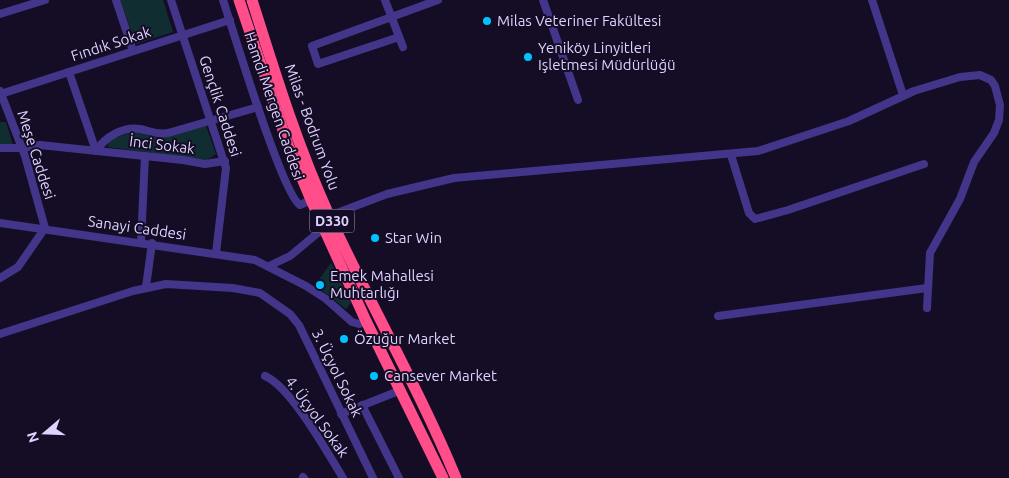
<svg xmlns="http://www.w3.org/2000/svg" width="1009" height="478" font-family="Ubuntu,sans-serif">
<rect width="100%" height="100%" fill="#150d26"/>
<g fill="#102e31">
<path d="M120,0H163L173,32L136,44Z"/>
<path d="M0,122H6L13,145H0Z"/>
<path d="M206,126L216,154L207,160L108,147V140L134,132L159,138Z"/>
<path d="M331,263L351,303L346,309L315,285Z"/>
</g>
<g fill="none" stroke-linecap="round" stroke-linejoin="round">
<g stroke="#433589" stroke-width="8">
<path d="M116,0L133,51"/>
<path d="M171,0L226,168L216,253"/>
<path d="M223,0C233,30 282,194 300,205L311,200"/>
<path d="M385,0L403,47"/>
<path d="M543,0L578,100"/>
<path d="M872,0L903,95"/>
<path d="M0,14L45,0"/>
<path d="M399,37L318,64L312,46L438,0"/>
<path d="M69,72L96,151"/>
<path d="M0,91L25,156L45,228L18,267L0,278"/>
<path d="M1,94L230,20"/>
<path d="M0,148H22L40,145L183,160L205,164L225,161"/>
<path d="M96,151C105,137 123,126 140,129C150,131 157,135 168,133L258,107"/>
<path d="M731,155L749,213L755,219L788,210L924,164"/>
<path d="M329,216L387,194L454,178L758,151L849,121L914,91L960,77L980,75L991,80L995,86L1000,105L999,120L994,133L974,162L960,199L930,253L927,308"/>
<path d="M0,223L255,260L306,286L326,299L352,322L359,324L366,321"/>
<path d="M141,242L145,156"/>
<path d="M269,266L290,256L325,227"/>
<path d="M146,287L152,243"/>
<path d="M718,316L927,288"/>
<path d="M0,334L133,291L166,284L233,288L260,293L290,314L299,325L373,478"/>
<path d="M265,376C291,387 327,452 343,478"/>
<path d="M362,405L399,478"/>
<path d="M341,414L401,390"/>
<path d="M303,477L304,478"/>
</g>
<g stroke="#ff4e8a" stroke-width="11">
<path d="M239,0L288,145L311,200L366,321L443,478"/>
<path d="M252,0C275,73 297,145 329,215C369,303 419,388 456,478"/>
</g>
</g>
<g fill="#00c2fe" stroke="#150d26" stroke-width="2">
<circle cx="487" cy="21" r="5"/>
<circle cx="528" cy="57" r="5"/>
<circle cx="375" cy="238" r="5"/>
<circle cx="320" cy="285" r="5"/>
<circle cx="344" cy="339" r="5"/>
<circle cx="374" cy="376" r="5"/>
</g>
<g text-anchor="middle" stroke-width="4" stroke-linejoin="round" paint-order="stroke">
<rect fill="#150d26" stroke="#a298be" stroke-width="1" x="309.5" y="209.5" width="45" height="23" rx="4"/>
<g font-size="14" font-weight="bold" fill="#ded3ff">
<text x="332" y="226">D330</text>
</g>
<g font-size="15" fill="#ded3ff" stroke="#150d26" text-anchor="start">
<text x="497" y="26">Milas Veteriner Fakültesi</text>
<text x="538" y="53">Yeniköy Linyitleri<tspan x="538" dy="17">Işletmesi Müdürlüğü</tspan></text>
<text x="385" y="243">Star Win</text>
<text x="330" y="281">Emek Mahallesi<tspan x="330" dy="17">Muhtarlığı</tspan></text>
<text x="354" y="344">Özuğur Market</text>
<text x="384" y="381">Cansever Market</text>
</g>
<g font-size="15" fill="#ded3ff" stroke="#150d26">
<text transform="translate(111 44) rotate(-18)" y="5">Fındık Sokak</text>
<text transform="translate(220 106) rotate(72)" y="5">Gençlik Caddesi</text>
<text transform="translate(274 106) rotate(71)" y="5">Hamdi Mergen Caddesi</text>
<text transform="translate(312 127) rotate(70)" y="5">Milas - Bodrum Yolu</text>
<text transform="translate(162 145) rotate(7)" y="5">İnci Sokak</text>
<text transform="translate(36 155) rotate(72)" y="5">Meşe Caddesi</text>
<text transform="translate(137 228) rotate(8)" y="5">Sanayi Caddesi</text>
<text transform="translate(337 373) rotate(64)" y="5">3. Üçyol Sokak</text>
<text transform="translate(317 417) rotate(54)" y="5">4. Üçyol Sokak</text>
</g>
</g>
<g transform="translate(45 433) rotate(251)" stroke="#150d26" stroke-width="4" paint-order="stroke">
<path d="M0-4L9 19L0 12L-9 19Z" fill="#ded3ff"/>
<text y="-8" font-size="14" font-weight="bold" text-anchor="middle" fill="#ded3ff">N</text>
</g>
</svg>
